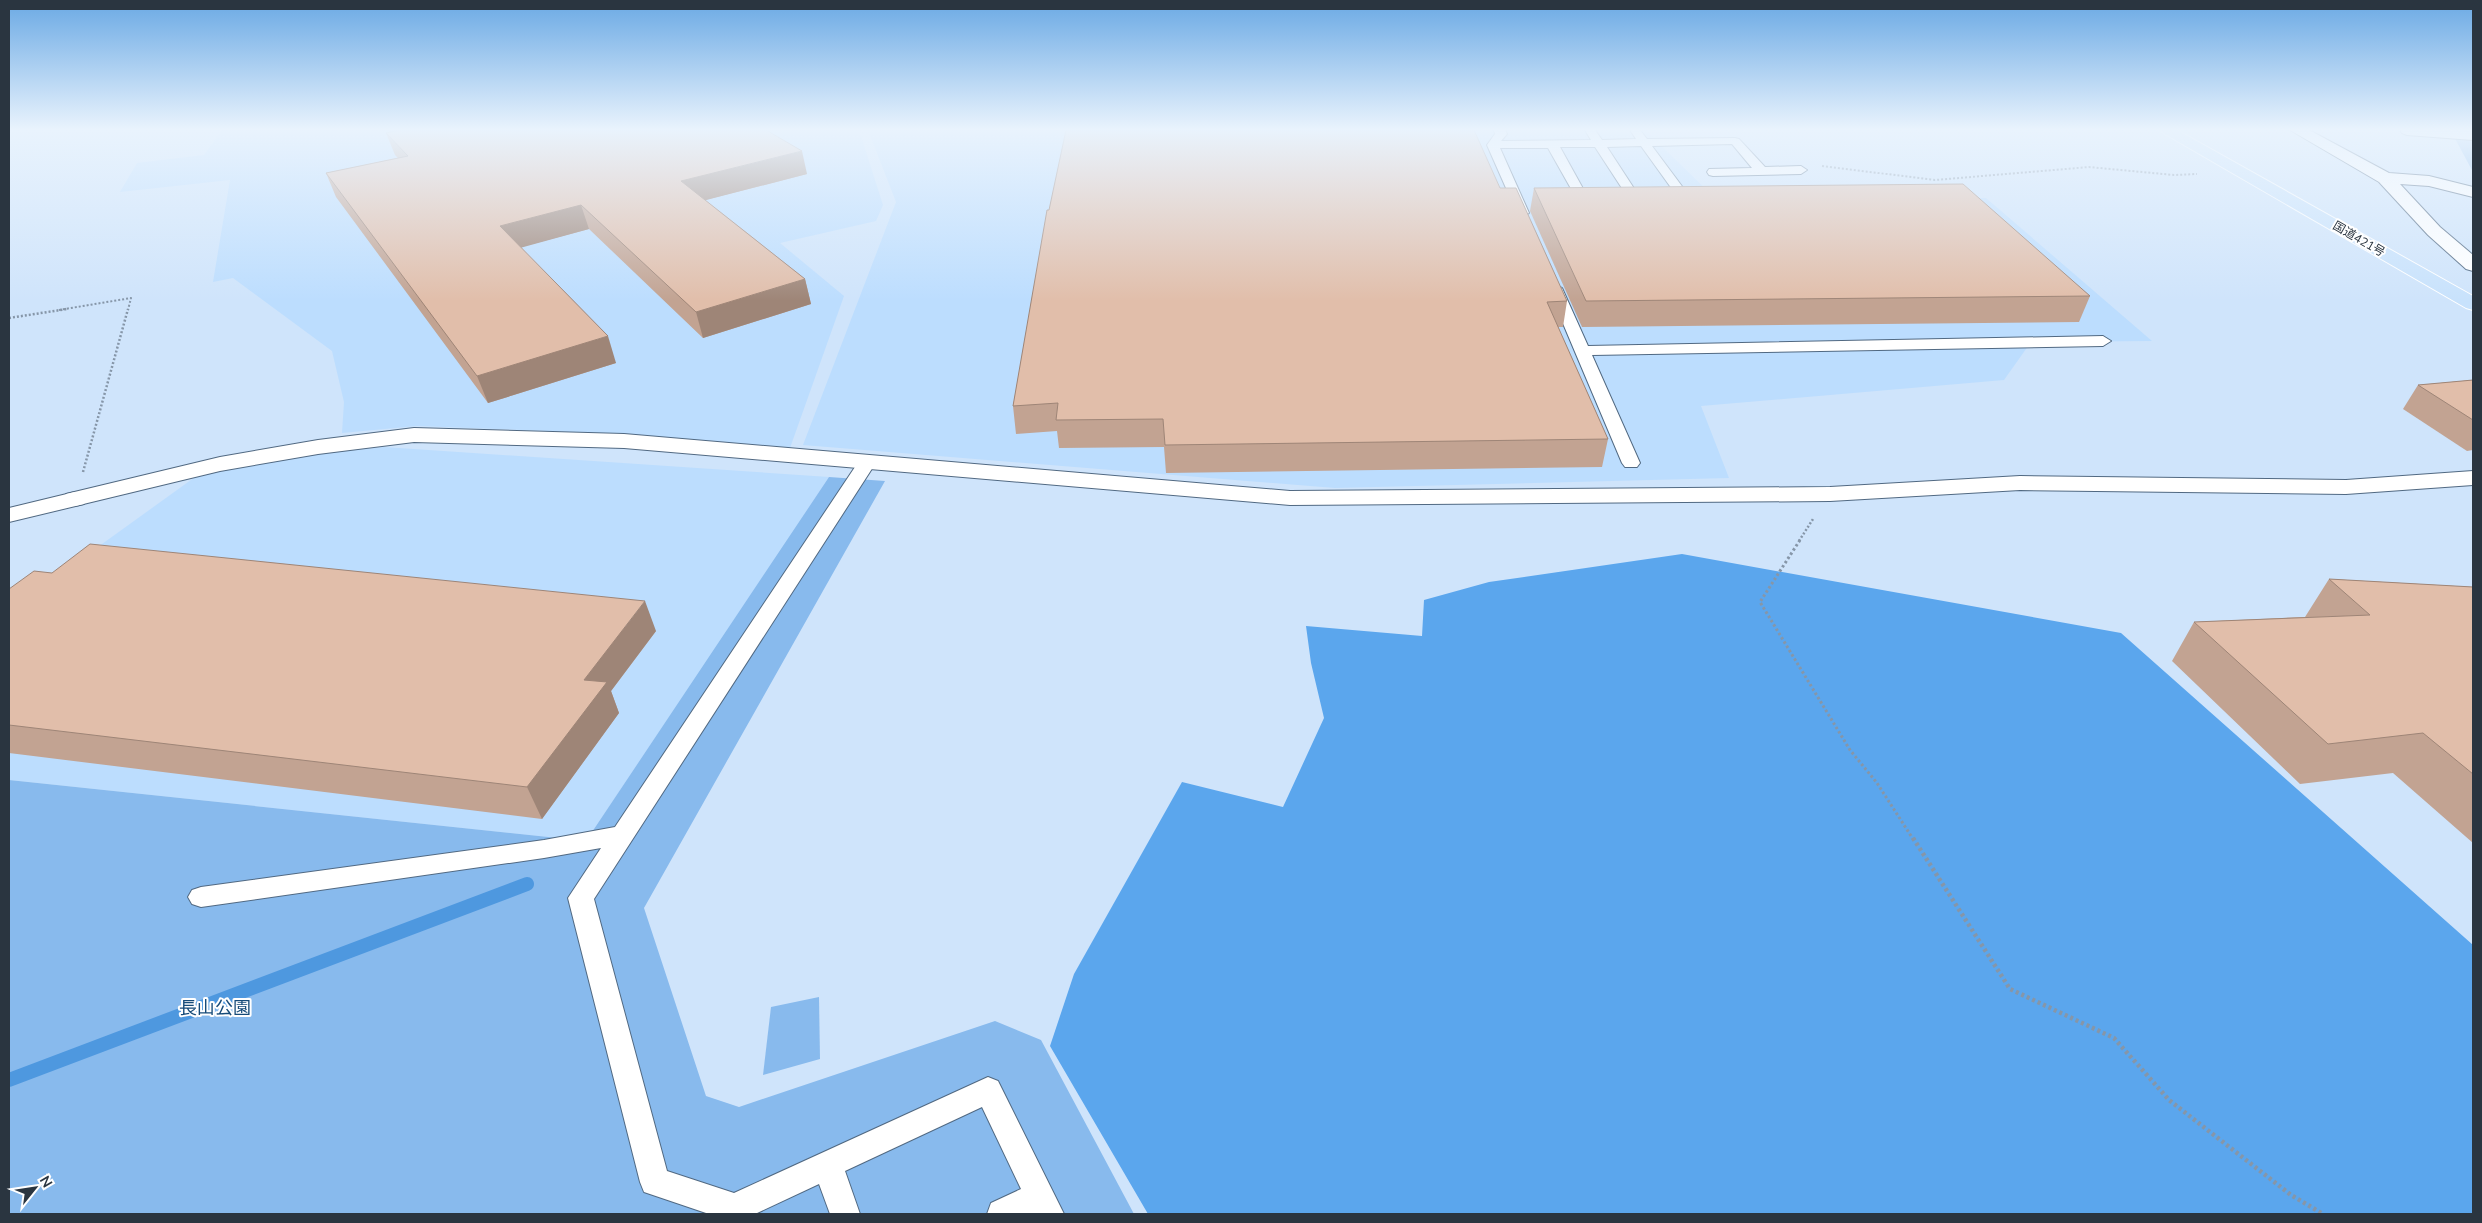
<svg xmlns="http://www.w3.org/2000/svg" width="2482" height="1223" font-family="Mulish,'Noto Sans JP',sans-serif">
<rect width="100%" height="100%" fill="#cfe4fb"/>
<g fill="#bcddfe">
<path d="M222,130H859L883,205L876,221L780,243L844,296L790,448L598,433L417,426L342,433L344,402L332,351L233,278L213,282L230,180L120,192L137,163L204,155Z"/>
<path d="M868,130H1645L1718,201L1986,198L2152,341L2031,342L2004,380L1701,406L1729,478L1335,488L803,445L896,202Z"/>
<path d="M384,447L829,477L586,841L9,780V611L202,472L306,455Z"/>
</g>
<g fill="#88baed">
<path d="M2452,133L2473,135V172Z"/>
<path d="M829,477L885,481L644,908L706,1096L739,1107L995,1021L1041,1040L1134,1214H9V780L586,841Z"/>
<path d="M819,997L820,1059L763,1075L771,1007Z"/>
</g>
<path fill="#5ba6ed" d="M1682,554L2121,633L2473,945V1214H1148L1050,1046L1074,974L1182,782L1283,807L1324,718L1311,663L1306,626L1422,636L1424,600L1489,582Z"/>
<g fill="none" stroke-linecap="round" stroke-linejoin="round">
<path stroke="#4e98df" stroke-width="14" d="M9,1080L527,884"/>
<defs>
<g id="service">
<path d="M1494,130H1505L1507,134L1501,141L1591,140L1585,130H1595L1602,140L1636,139L1630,130H1640L1647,139L1735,138L1739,139L1765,167L1801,166L1807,170L1801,174L1713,176L1709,175L1707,172L1709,169L1752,168L1732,144L1652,146L1687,193L1681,197L1677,196L1641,146L1607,147L1637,193L1631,197L1627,196L1595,147H1560L1586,194L1580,198L1574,194L1548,148H1500L1529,213L1523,217L1517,213L1487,145L1495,134Z"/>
<path d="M1555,284L1562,288L1588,346L2103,336L2111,341L2103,346L1592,355L1640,463L1637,467H1625L1622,463L1548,288Z"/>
<path d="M866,459L872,460L875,464L594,899L667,1171L734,1193L988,1077L998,1081L1064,1214H987L991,1203L1021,1189L982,1107L845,1171L860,1214H830L819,1184L755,1214H709L644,1192L640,1182L568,898L601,848L544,858L201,907L192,904L188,897L192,890L201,887L544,840L615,827L857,464L860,460Z"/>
</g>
<g id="minor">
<path d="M2290,130H2309L2389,173L2429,176L2473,187V197L2429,186L2400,184L2440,227L2473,255V271L2466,269L2428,235L2379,182Z"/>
<path d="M2400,130H2473V140L2407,135L2402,133Z"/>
<path d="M75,492L84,494L87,499L84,504L9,522V508Z"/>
</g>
<path id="tertiary" d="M414,428L624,434L1290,491L1830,487L2020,476L2346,480L2473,471V485L2346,494L2020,490L1830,501L1290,505L624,448L414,442L318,454L220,471L75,506L66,504L63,499L66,494L220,457L318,440Z"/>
<path id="trunk" d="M2158,130H2177L2473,296V310L2466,308Z"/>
</defs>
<use href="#service" stroke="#516982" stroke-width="2"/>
<use href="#minor" stroke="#516982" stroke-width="2"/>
<use href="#tertiary" stroke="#516982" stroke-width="2"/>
<use href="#trunk" stroke="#fff" stroke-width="2"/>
<g stroke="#8696a8" stroke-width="2" stroke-dasharray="2 2" stroke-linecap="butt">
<path d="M1822,166L1935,180L2089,167L2174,175L2197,174"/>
<path d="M59,310L131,298L128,310"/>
</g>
<g stroke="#8696a8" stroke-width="2.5" stroke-dasharray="2 2" stroke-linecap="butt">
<path d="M9,318L67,309"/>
<path d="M83,472L128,309"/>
<path d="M1799,541L1813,519"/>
</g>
<path stroke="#8696a8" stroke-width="3" stroke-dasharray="2.5 2.5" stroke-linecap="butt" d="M1800,540L1760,602L1850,750L1877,783L1913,839"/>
<path stroke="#8696a8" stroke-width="4.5" stroke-dasharray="3 3" stroke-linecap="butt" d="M1913,838L2010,989L2114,1038L2169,1100L2291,1195L2323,1214"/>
<use href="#service" fill="#fff" fill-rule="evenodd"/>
<use href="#minor" fill="#fff" fill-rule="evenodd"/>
<use href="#tertiary" fill="#fff" fill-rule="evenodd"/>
<use href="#trunk" fill="#c8e2fc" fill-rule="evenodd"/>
</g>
<g fill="#c2a392">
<path d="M386,133L807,174L705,200L805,279L811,304L703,338L589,229L521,247L616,363L488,403L336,197L326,173L398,158L395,155Z"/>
<path d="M1500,188L1567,301L1563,327H1558L1608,439L1602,467L1166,473L1164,447L1059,448L1057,431L1016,434L1013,406L1049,210Z"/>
<path d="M1534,188L2090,296L2079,322L1582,327L1530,211Z"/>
<path d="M2473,380V450L2467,451L2403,409L2418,385Z"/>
<path d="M2329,579L2473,587V843L2393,773L2300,784L2172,661L2194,622L2305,617Z"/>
<path d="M9,589L656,631L611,691L619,713L542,819L9,753Z"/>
</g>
<g fill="#9e8577">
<path d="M802,151L807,174L687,205L681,181Z"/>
<path d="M581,205L589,229L509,251L500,226Z"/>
<path d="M805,279L811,304L703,338L696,312Z"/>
<path d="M608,336L616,363L488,403L477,376Z"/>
<path d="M645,601L656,631L611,691L619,713L542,819L527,787L584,680Z"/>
</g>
<g fill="#e1beaa" stroke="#9e8577">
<path d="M400,130H766L802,151L681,181L805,279L696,312L581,205L500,226L608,336L477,376L326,173L408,156L386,133Z"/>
<path d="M1066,130H1474L1500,188H1516L1567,301L1547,302L1608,439L1165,445L1163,419L1056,420L1058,403L1013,406L1047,210H1049Z"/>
<path d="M1963,184L2090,296L1586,301L1534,188Z"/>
<path d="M2473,380V420L2418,385Z"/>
<path d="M90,544L645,601L584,680L607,682L527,787L9,725V589L34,571L52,573Z"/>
<path d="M2329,579L2473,587V774L2423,733L2328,744L2194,622L2370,615Z"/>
</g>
<linearGradient id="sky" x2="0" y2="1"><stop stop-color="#6aa9e4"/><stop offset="0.43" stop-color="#e9f3fd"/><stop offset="1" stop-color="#e9f3fd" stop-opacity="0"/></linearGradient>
<rect width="2482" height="301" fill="url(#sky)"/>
<g text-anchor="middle" stroke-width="4" stroke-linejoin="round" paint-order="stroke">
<g font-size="12" fill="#2a3540" stroke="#fff">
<text transform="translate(2359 239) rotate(30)" y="4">国道421号</text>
</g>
<g font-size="18" fill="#164b79" stroke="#fff">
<text x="215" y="1014">長山公園</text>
</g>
</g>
<rect width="2482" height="1223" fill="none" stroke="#2a3540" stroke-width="20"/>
<g transform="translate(35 1188) rotate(60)" stroke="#ffffff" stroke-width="4" paint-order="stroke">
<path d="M0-4L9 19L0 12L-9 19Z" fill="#2a3540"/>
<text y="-8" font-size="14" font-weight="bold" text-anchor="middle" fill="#2a3540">N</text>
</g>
</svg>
